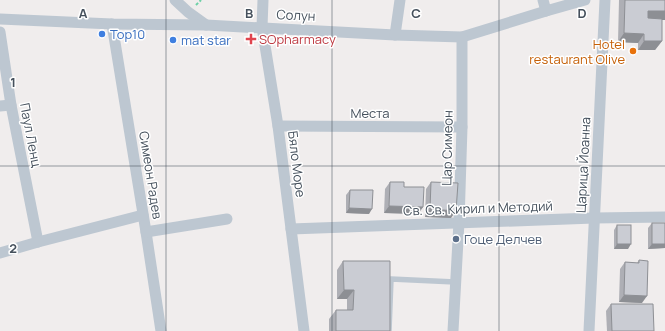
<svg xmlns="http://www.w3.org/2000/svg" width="665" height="331" font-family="Manrope,sans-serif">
<rect width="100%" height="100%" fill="#f0eded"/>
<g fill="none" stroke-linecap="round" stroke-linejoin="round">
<path stroke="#6ed1a7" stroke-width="2" stroke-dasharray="3 2" stroke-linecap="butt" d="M196,5L201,0"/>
<path stroke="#bdc7d1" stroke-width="5.5" d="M389,331L391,279L455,282"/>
<g stroke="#bdc7d1" stroke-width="11">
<path d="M175,0L188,12L206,25"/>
<path d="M263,0L262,27L278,126L304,331"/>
<path d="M543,0L546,11"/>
<path d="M0,19L112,24L206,25L395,35L462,37L546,11L585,0"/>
<path d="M112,24L146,232L161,331"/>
<path d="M0,32L11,105L38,242"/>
<path d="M395,35L400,0"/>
<path d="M0,106L11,105"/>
<path d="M278,126L462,127"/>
<path d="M291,229L594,218L665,217"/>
<path d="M146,232L227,219"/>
<path d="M0,253L38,242L143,215"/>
<path d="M453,331L459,222L462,127V37"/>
<path d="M589,331L605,0"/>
</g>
</g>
<g fill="#aeafb5">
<path d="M619,0H665V20H662V41L655,50H638V43L618,42Z"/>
<path d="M390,182L404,187L423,207L418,214L384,213L385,189Z"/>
<path d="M431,182L451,218L425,217L426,189Z"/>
<path d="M350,190L369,214L346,213V195Z"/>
<path d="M652,223H665V248L648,249V228Z"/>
<path d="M617,225L628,249H614V230Z"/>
<path d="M639,260L642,303L619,302L620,269L625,262L637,263Z"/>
<path d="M343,261L390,331H329V319L336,310H347V299H337V270Z"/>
<path d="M611,304L654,331H607L606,311Z"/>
</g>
<g fill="#8d8f94">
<path d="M648,11H665V20H642Z"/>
<path d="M624,33L644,34L638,43L618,42Z"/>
<path d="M644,41H662L655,50H638Z"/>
<path d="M389,206L423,207L418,214L384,213Z"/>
<path d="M349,208L372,209L369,214L346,213Z"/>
<path d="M430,209L456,211L451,218L425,217Z"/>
<path d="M617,244H631L628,249H614Z"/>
<path d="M652,244H665V248L648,249Z"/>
<path d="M344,290H354L347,299H337Z"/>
<path d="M624,295L647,296L642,303L619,302Z"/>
</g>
<g fill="#caccd3" stroke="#8d8f94">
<path d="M625,0H665V11H648V18L662,19V41H644V34L624,33Z"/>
<path d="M390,182H404V187H424L423,207L389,206Z"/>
<path d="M431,182L458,183L456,211L430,209Z"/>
<path d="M350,190H373L372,209L349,208Z"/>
<rect x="652" y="223" width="13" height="21"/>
<rect x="617" y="225" width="14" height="19"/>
<path d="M639,260L648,261L647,296L624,295L625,262L639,263Z"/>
<path d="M343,261H390V331H336V310H353L354,290H344Z"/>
<path d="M611,304H653L654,331H612Z"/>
</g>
<path fill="none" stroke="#45505c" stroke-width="1" stroke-opacity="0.55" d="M166,0V331M332,0V331M499,0V331M0,166H665"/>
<g fill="#3f7fe0" stroke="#fff" stroke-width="1.5">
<circle cx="102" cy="34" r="4"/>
<circle cx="173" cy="40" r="4"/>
</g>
<path fill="#e0444e" stroke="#fff" stroke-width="1.5" d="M249 33h4v4h4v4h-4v4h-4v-4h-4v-4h4z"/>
<circle fill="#e8710a" stroke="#fff" stroke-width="1.5" cx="633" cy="51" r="4"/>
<circle fill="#5c6f8a" stroke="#fff" stroke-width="1.5" cx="456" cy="239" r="4"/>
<g text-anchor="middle" stroke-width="3" stroke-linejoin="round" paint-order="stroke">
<g font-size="13" fill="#45505c" stroke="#fff">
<text transform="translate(296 15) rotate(3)" y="5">Солун</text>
<text x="370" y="118">Места</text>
<text transform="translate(31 135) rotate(79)" y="5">Паул Ленц</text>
<text transform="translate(447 148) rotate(-89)" y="5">Цар Симеон</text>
<text transform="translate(297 164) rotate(83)" y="5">Бяло Море</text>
<text transform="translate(583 165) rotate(-87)" y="5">Царица Йоанна</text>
<text transform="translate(151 175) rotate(81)" y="5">Симеон Радев</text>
<text transform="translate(478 208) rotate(-2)" y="5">Св. Св. Кирил и Методий</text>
</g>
<g font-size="13" fill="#366cbe" stroke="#fff" text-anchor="start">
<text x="110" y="39">Top10</text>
<text x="181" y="45">mat star</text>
</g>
<g font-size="13" fill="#be3a42" stroke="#fff" text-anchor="start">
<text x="259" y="44">SOpharmacy</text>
</g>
<g font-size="13" fill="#c56008" stroke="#fff" text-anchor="end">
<text x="625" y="49">Hotel<tspan x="625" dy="15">restaurant Olive</tspan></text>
</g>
<g font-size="13" fill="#4e5e75" stroke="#fff" text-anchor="start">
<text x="464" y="244">Гоце Делчев</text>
</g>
</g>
<g font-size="13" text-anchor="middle" font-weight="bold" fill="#45505c" stroke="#fff" stroke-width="3" stroke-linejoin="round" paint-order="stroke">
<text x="83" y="18">A</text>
<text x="249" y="18">B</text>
<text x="416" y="18">C</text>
<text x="582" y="18">D</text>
<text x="13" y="87">1</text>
<text x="13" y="253">2</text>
</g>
</svg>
